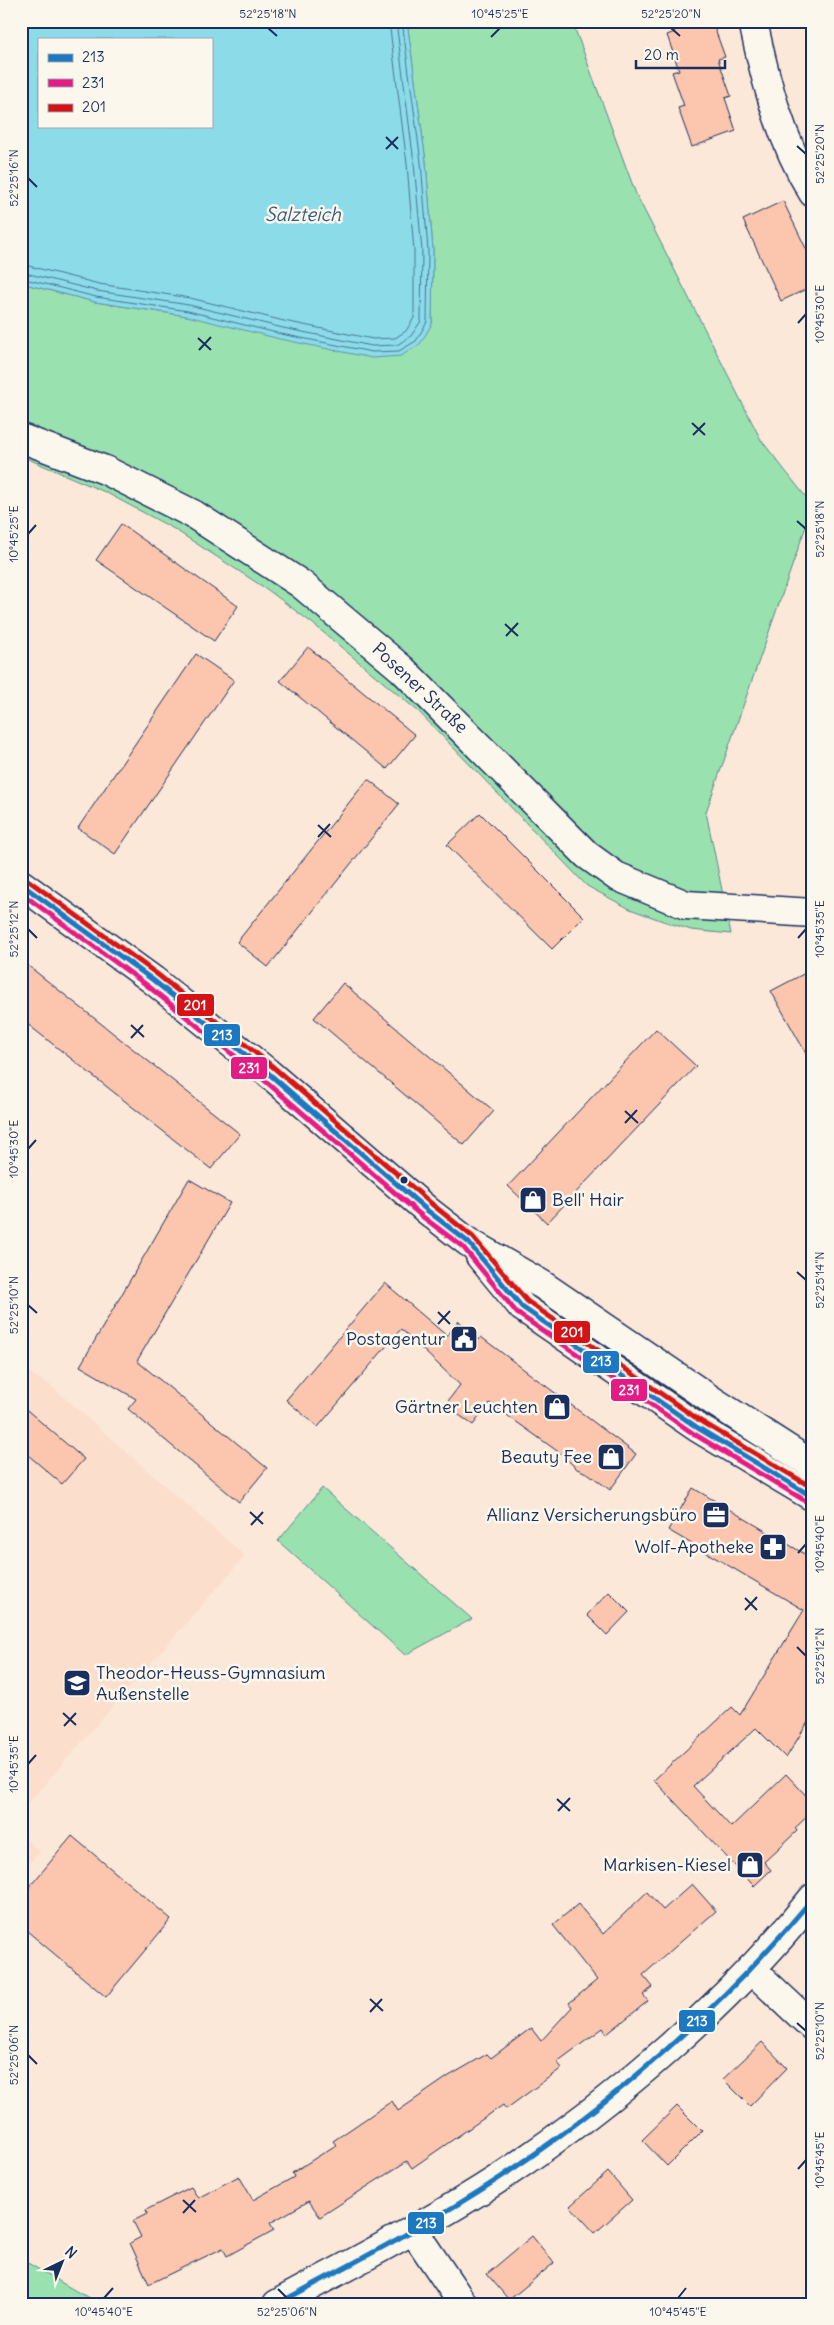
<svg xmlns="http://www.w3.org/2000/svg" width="834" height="2325" font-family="Delius,sans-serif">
<rect width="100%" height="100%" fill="#fbe8d9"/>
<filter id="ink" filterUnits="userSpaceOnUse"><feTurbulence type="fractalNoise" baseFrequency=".02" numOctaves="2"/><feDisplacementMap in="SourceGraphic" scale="10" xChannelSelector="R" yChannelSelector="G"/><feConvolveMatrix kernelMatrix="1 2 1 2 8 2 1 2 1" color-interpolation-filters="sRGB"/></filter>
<g filter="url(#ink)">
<g fill="#fbdecc">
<path d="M21,1368L50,1385L245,1556L21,1811Z"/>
<path d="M21,1835L40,1852L21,1872Z"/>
</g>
<g fill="#9ae1b0" stroke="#5a8887">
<path d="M407,21H572L636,194L761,440L813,506L706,812L731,934L691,930L663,921L630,909L587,886L419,712L312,623L268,590L174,529L105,492L21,456V283L95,302L187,316L432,324L433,250L426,162Z"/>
<path d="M322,1488L472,1619L405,1655L278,1541Z"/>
<path d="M21,2259L81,2294L104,2304H21Z"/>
</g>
<path fill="#8cdbe9" stroke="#5f96b1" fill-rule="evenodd" d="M21,21H407L426,162L433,250L432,324L420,344L401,356L372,358L280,339L187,316L95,302L21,283ZM39,39H211V126H39Z"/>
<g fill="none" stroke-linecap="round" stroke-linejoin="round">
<g stroke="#487496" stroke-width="1">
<path d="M21,264L99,284L190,298L284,321L373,339L395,338L406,331L414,318V251L407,164L389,21"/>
<path d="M21,272L97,291L189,305L283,328L372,346L397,345L411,336L421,321L422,251L414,163L396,21"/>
<path d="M21,278L96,297L188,311L281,334L372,352L399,351L416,341L427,322L428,250L421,162L402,21"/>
</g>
</g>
<g fill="#fbc6ad" stroke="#1b2f5e">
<path d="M671,21H712L725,57L718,59L731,96L725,98L736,131L692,147L678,108L684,106L672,72L679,70L667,35L675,32Z"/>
<path d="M783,201L813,263V286L781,301L743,220Z"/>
<path d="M121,524L238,606L214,641L96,560Z"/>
<path d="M308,647L415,735L387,769L280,681Z"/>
<path d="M196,654L234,680L115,854L78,828Z"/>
<path d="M368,779L399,804L268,967L237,942Z"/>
<path d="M480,813L584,917L552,949L447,845Z"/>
<path d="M21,960L240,1134L211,1169L21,1019Z"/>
<path d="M813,969V1066L771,991Z"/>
<path d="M343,983L494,1111L464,1145L314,1018Z"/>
<path d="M656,1029L696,1066L547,1223L508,1186Z"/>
<path d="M189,1179L230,1203L137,1361L267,1468L239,1502L128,1409L136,1399L80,1366Z"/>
<path d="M385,1283L447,1336L459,1321L479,1340L481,1337L636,1454L610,1490L589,1474L577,1469L560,1453L490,1403L473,1425L445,1405L460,1385L401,1329L318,1427L286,1400Z"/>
<path d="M21,1405L84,1459L62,1484L21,1449Z"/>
<path d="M693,1488L813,1559V1714L786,1758L756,1728L693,1786L731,1827L786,1774L813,1803V1811L795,1828L797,1831L764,1862L771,1870L754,1886L654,1780L732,1707L740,1715L804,1610L668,1530Z"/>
<path d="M609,1592L629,1612L607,1635L587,1615Z"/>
<path d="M72,1836L171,1919L106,1997L21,1926V1897Z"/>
<path d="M692,1884L716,1911L643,1975L653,1987L643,1995L648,2001L607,2034L603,2028L557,2062L562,2068L540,2084L506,2109L503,2105L412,2168L407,2161L320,2217L309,2201L270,2223L274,2230L227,2256L223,2248L149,2284L130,2243L141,2237L133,2221L147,2214L146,2210L191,2187L198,2198L239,2176L253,2200L294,2177L292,2173L336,2145L333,2141L392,2101L398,2111L449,2076L487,2054L491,2058L531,2028L541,2041L572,2007L569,2003L597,1980L553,1925L578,1904L603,1934L647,1892L663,1910Z"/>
<path d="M762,2042L787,2068L750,2106L723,2079Z"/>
<path d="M677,2106L702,2131L667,2166L642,2140Z"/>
<path d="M608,2172L632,2200L595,2233L570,2206Z"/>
<path d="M532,2236L554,2263L509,2300L487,2274Z"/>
</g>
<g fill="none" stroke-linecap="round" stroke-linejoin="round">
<defs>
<g id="minor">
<path d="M753,21C765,80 781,141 813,193"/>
<path d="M21,438L105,470L193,514L301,584L402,669L587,855L616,876L686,905L813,913"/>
<path d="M21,884L153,980L267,1072L428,1211L468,1242L541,1284L713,1401L813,1465"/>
<path d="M480,1256L522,1307L698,1428L813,1497"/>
<path d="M751,1969L813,2027"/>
<path d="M413,2230L463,2304"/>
<path d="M277,2304C352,2263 429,2224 501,2177C614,2101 728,2005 813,1898"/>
</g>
</defs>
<use href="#minor" stroke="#1b2f5e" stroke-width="31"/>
<use href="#minor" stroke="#fbf7ec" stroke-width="28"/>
<defs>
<g id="bus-1">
<path d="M21,884L153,980L267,1072L428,1211L468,1242L522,1307L698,1428L813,1497"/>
<path d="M277,2304C353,2263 430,2224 501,2177C618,2099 723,2006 813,1898"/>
</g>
<path id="bus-2" d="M21,893L148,986L262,1078L423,1217L463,1247L517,1313L694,1434L809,1503"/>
<path id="bus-3" d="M25,878L157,974L272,1066L433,1205L473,1237L527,1301L702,1422L813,1488"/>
</defs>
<use href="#bus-1" stroke="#fbf7ec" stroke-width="9"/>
<use href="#bus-2" stroke="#fbf7ec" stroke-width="9"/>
<use href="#bus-3" stroke="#fbf7ec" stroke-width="9"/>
<use href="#bus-1" stroke="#1c78c0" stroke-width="5"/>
<use href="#bus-2" stroke="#e51b85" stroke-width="5"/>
<use href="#bus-3" stroke="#d51317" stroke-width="5"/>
</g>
</g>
<path fill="none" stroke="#1b2f5e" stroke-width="2" d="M268,28L277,36M671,28L680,36M491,37L500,28M386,137L398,149M797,146L806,154M386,149L398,137M28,178L37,187M798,323L806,314M198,338L211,350M199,350L211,337M692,423L705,435M693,435L705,423M797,521L806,529M28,534L36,525M505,624L518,636M506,636L518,623M318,825L331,837M318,837L330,824M28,929L37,938M798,938L806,929M131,1025L144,1037M131,1038L143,1025M625,1111L638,1123M625,1123L637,1110M28,1149L36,1140M797,1272L806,1280M28,1305L37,1313M438,1312L450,1324M438,1324L450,1311M250,1512L263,1524M251,1525L263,1512M798,1553L806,1544M745,1598L757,1610M745,1610L757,1597M797,1647L806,1656M63,1713L76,1725M64,1726L76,1713M28,1764L36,1755M557,1799L570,1811M558,1811L570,1798M370,1999L383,2011M370,2012L382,1999M797,2023L806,2031M28,2055L37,2064M798,2169L806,2160M183,2200L196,2212M183,2213L195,2200M278,2289L287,2298M104,2298L113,2288M678,2298L686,2288"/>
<defs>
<symbol id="shop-square" viewBox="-11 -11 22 22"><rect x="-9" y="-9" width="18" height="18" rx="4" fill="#1b2f5e" stroke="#fbf7ec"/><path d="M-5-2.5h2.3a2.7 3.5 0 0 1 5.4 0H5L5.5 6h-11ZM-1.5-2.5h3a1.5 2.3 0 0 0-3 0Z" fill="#fff"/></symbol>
<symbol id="civic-square" viewBox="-11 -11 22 22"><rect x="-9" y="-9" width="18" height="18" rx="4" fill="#1b2f5e" stroke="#fbf7ec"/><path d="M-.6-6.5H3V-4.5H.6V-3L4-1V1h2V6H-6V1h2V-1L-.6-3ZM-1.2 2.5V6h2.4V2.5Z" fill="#fff"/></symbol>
<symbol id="office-square" viewBox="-11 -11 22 22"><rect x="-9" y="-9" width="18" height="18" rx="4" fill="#1b2f5e" stroke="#fbf7ec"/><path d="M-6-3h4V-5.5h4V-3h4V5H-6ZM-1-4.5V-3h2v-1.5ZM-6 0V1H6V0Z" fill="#fff"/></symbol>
<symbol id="pharmacy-square" viewBox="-11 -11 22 22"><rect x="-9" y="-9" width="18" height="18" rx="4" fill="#1b2f5e" stroke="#fbf7ec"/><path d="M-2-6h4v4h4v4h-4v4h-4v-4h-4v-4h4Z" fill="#fff"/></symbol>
<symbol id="school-square" viewBox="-11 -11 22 22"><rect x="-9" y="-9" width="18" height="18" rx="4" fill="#1b2f5e" stroke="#fbf7ec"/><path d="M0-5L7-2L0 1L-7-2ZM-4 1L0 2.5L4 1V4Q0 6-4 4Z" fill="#fff"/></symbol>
</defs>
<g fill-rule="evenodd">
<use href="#shop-square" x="517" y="1184" width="32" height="32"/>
<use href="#civic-square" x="448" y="1323" width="32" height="32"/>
<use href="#shop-square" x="541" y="1391" width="32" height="32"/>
<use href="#shop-square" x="595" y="1441" width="32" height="32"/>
<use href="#office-square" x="700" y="1499" width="32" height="32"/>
<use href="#pharmacy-square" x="757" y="1531" width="32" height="32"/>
<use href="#school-square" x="61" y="1667" width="32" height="32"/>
<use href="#shop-square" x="734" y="1849" width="32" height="32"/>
</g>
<circle fill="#1b2f5e" stroke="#fbf7ec" stroke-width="2" cx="404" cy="1180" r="4.5"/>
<g text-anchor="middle" stroke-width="5" stroke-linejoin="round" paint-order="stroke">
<g font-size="18" fill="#1b2f5e" stroke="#fbf7ec">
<text transform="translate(420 688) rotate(43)" y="6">Posener Straße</text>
</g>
<g font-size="18" fill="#1b2f5e" stroke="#fbf7ec" text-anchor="end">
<text x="552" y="1206" text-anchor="start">Bell' Hair</text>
<text x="445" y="1345">Postagentur</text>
<text x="538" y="1413">Gärtner Leuchten</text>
<text x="592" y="1463">Beauty Fee</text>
<text x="697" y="1521">Allianz Versicherungsbüro</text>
<text x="754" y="1553">Wolf-Apotheke</text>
<text x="96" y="1679" text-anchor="start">Theodor-Heuss-Gymnasium<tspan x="96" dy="21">Außenstelle</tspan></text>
<text x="731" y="1871">Markisen-Kiesel</text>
</g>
<g font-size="19" font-style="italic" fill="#375a81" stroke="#fbf7ec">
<text x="303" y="221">Salzteich</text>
</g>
</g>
<g stroke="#fbf7ec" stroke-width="2">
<rect x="176" y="993" width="39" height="24" rx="5" fill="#d51317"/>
<rect x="203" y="1023" width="38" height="24" rx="5" fill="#1c78c0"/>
<rect x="230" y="1056" width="38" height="24" rx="5" fill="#e51b85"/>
<rect x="553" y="1320" width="38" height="24" rx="5" fill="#d51317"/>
<rect x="582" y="1350" width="38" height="24" rx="5" fill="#1c78c0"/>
<rect x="610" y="1378" width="38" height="24" rx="5" fill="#e51b85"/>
<rect x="678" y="2009" width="38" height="24" rx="5" fill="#1c78c0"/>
<rect x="407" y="2211" width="38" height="24" rx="5" fill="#1c78c0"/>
</g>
<g font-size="14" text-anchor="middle" font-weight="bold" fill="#fff">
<text x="195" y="1010">201</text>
<text x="222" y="1040">213</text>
<text x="249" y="1073">231</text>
<text x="572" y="1337">201</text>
<text x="601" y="1366">213</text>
<text x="629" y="1395">231</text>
<text x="697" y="2026">213</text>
<text x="426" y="2228">213</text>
</g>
<rect width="834" height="2325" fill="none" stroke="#fbf7ec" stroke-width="55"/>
<rect x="38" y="38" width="175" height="90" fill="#fbf7ec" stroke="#a1a7b3"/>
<rect x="48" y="54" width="25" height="8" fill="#1c78c0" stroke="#a1a7b3"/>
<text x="82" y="62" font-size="15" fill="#1b2f5e">213</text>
<rect x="48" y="79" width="25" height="8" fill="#e51b85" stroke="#a1a7b3"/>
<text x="82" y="88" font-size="15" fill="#1b2f5e">231</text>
<rect x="48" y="104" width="25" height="8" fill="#d51317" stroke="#a1a7b3"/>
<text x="82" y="112" font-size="15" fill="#1b2f5e">201</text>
<g transform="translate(62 2262) rotate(43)" stroke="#fbf7ec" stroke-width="4" paint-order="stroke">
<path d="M0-4L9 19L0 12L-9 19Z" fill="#1b2f5e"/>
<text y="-8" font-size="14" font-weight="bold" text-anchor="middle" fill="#1b2f5e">N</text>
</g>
<path d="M636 60v8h89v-8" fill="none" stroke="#1b2f5e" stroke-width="2.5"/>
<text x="644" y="60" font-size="15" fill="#1b2f5e" stroke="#fbf7ec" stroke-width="4" paint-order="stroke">20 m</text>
<rect x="28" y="28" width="778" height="2270" fill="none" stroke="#1b2f5e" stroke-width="2"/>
<g font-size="12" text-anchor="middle" fill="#1b2f5e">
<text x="268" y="18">52°25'18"N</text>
<text x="500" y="18">10°45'25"E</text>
<text x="671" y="18">52°25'20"N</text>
<text transform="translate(820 154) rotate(-90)" y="4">52°25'20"N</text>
<text transform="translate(14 178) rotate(-90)" y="4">52°25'16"N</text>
<text transform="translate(820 314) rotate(-90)" y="4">10°45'30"E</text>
<text transform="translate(820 529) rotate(-90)" y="4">52°25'18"N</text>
<text transform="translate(14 534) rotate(-90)" y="4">10°45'25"E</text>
<text transform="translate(820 929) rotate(-90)" y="4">10°45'35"E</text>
<text transform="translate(14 929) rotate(-90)" y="4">52°25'12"N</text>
<text transform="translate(14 1149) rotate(-90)" y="4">10°45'30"E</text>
<text transform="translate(820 1280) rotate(-90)" y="4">52°25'14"N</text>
<text transform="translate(14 1305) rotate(-90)" y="4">52°25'10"N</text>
<text transform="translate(820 1544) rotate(-90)" y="4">10°45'40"E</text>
<text transform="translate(820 1656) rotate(-90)" y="4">52°25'12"N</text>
<text transform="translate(14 1764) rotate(-90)" y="4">10°45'35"E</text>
<text transform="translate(820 2031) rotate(-90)" y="4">52°25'10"N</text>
<text transform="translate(14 2055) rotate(-90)" y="4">52°25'06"N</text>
<text transform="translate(820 2160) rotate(-90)" y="4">10°45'45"E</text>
<text x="104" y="2316">10°45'40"E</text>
<text x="287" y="2316">52°25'06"N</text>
<text x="678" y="2316">10°45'45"E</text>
</g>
</svg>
